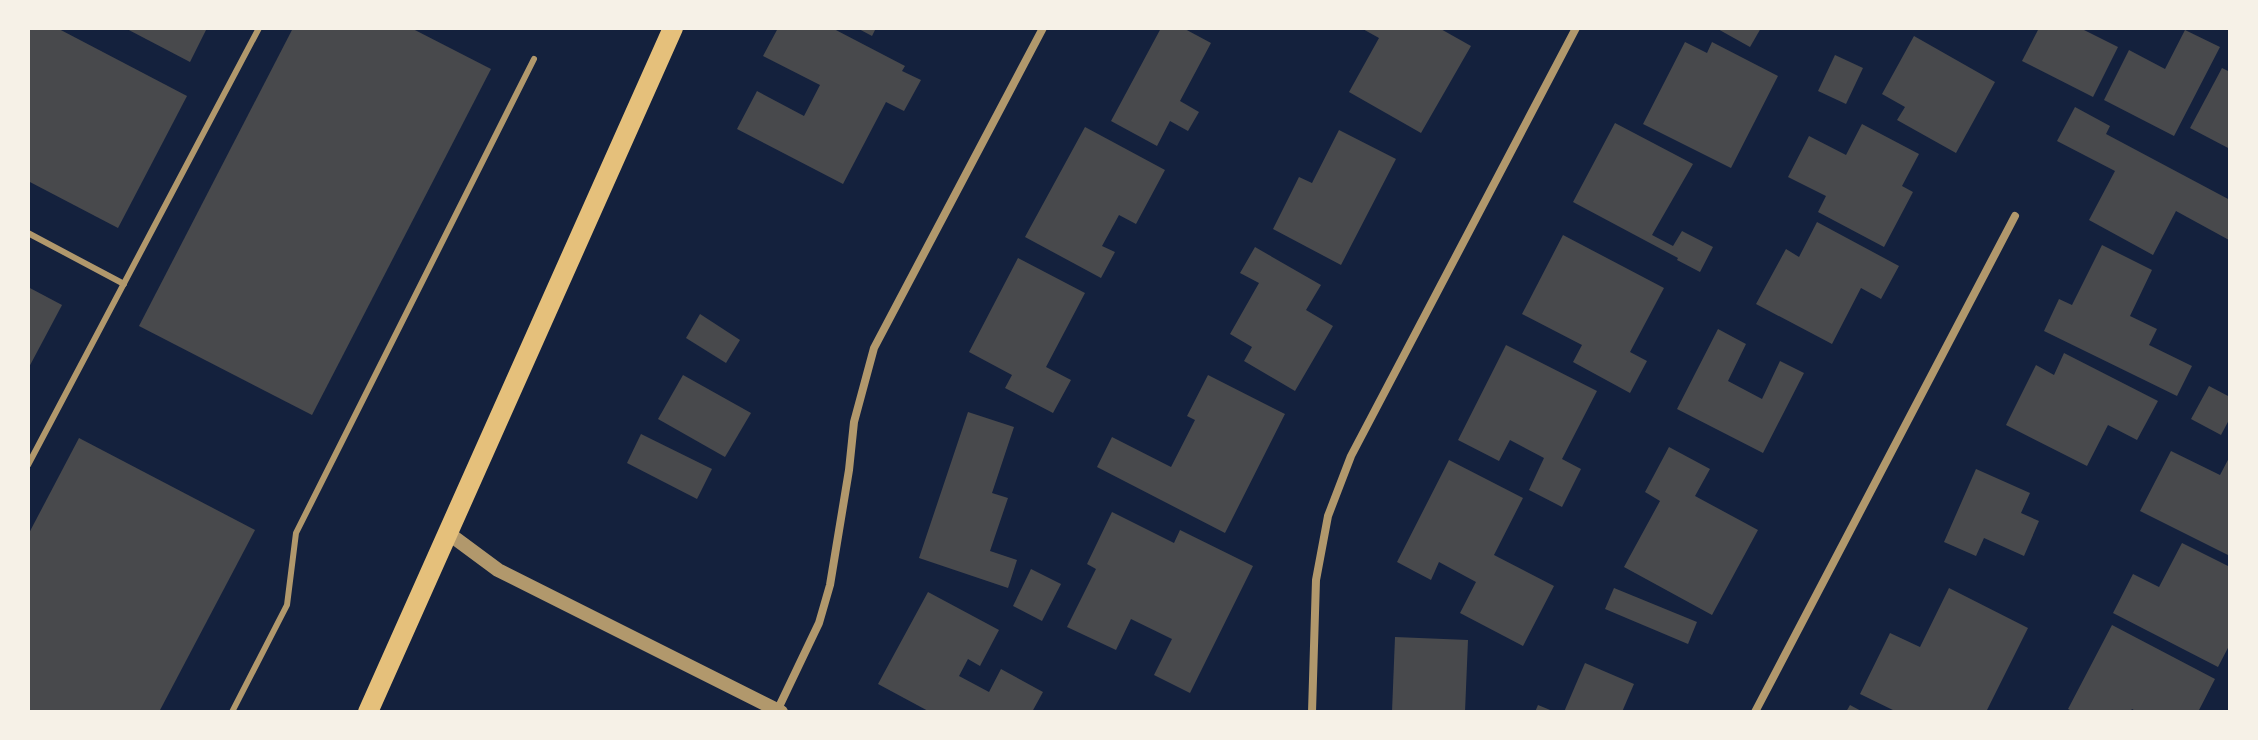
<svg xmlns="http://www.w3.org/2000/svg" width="2258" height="740" font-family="'DejaVu Sans',sans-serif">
<rect width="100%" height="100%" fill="#14213d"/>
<g fill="#48494c">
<path d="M28,28H57L187,96L118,228L28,181Z"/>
<path d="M125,28H207L190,62Z"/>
<path d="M293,28H411L491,69L312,415L139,326Z"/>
<path d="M778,28H832L905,66L902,71L921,80L904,111L886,102L843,184L737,129L757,91L804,116L820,85L763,56Z"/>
<path d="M857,28H876L872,36Z"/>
<path d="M1161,28H1183L1211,43L1180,101L1199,112L1188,131L1170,121L1157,146L1111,121Z"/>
<path d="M1361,28H1439L1471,46L1421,133L1349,92L1379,38Z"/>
<path d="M1716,28H1761L1750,47Z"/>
<path d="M2039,28H2080L2118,47L2093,97L2022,61Z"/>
<path d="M2185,30L2220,47L2174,136L2104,100L2129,50L2165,69Z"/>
<path d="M1914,36L1995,82L1956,153L1897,120L1905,107L1882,94Z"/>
<path d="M1685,42L1707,53L1712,42L1778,76L1731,168L1643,124Z"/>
<path d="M1835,55L1863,68L1846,104L1818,91Z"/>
<path d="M2222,68L2230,72V149L2190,128Z"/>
<path d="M2075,107L2110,126L2106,134L2230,200L2229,240L2176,211L2153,255L2089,220L2115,171L2057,141Z"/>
<path d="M1615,123L1693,164L1652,235L1673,246L1682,231L1713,247L1700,272L1677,260L1678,258L1573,202Z"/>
<path d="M1862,124L1919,154L1902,186L1913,192L1884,247L1818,212L1826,196L1788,177L1809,136L1846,155Z"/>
<path d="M1085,127L1165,170L1136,224L1119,215L1102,246L1115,252L1101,278L1025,237Z"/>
<path d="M1339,130L1396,159L1341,265L1273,229L1299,177L1312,183Z"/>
<path d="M1817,222L1899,266L1881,299L1861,288L1832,344L1756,304L1786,249L1799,257Z"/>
<path d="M1563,235L1664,288L1630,352L1647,361L1630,393L1573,362L1582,345L1522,314Z"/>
<path d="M2102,245L2152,270L2130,316L2157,329L2149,345L2192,366L2177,396L2044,331L2059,299L2072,305Z"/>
<path d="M1255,247L1321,285L1306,310L1333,326L1295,391L1244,361L1252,347L1230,334L1259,283L1240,273Z"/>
<path d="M1018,258L1085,293L1046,367L1071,380L1053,413L1005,388L1012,375L969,352Z"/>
<path d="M28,287L62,305L28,369Z"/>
<path d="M700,314L740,340L726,363L686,338Z"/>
<path d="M1718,329L1746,344L1728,381L1762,399L1780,361L1804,373L1763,453L1677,409Z"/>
<path d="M1506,345L1597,391L1562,459L1581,469L1562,507L1529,490L1544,458L1510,440L1499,461L1458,440Z"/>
<path d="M2064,353L2158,401L2137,440L2108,425L2087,466L2006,425L2036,365L2054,375Z"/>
<path d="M683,375L751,413L725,457L658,419Z"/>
<path d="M1208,375L1285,414L1225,533L1097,467L1112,437L1171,467L1195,420L1187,416Z"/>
<path d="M2209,386L2230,397V418L2221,435L2191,419Z"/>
<path d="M968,412L1014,427L992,493L1008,498L990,551L1017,560L1008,588L919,558Z"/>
<path d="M641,434L712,469L697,499L627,463Z"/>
<path d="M79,438L255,530L159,712H28V535Z"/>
<path d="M1669,447L1710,469L1695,496L1758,530L1712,615L1624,567L1660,501L1645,492Z"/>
<path d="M2171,451L2220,475L2230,456V556L2140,511Z"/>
<path d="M1449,460L1523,498L1494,555L1554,586L1523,646L1460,613L1476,582L1439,562L1431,580L1397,562Z"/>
<path d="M1976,469L2030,493L2021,513L2039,521L2024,556L1984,538L1976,556L1944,542Z"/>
<path d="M1112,512L1174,543L1180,530L1253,566L1190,693L1154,675L1172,639L1131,619L1116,650L1067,627L1096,569L1087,564Z"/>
<path d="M2182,543L2230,567V644L2218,667L2113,613L2133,574L2159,587Z"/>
<path d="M1031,569L1061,584L1042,621L1013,606Z"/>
<path d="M1614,588L1697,622L1688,644L1605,609Z"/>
<path d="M1949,588L2028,628L1986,712H1897L1860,694L1890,633L1920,647Z"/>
<path d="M928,592L999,630L980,666L968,659L959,676L989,692L1001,669L1043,692L1032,712H930L878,684Z"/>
<path d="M2112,625L2215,679L2198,712H2137L2132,709L2130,712H2074L2068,709Z"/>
<path d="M1395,637L1468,640L1465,712H1392Z"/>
<path d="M1585,663L1634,684L1622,712H1564Z"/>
<path d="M1538,705L1555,712H1535Z"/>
<path d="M1850,705L1863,712H1846Z"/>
</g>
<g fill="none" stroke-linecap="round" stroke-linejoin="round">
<g stroke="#b1986c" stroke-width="6">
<path d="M28,233L124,284"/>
<path d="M28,465L259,28"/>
<path d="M232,712L287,605L296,533L534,59"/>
</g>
<g stroke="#b1986c" stroke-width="8">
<path d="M777,711L819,623L830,585L849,470L854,422L874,348L1043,28"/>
<path d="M1312,712L1316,580L1328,516L1351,456L1576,28"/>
<path d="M1755,712L2015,216"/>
</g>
<path stroke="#b1986c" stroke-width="14" d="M448,533L498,570L781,712"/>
<path stroke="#e5c07b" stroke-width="20" d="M368,712L673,28"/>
</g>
<rect width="2258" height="740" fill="none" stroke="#f6f1e7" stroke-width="60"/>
</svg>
